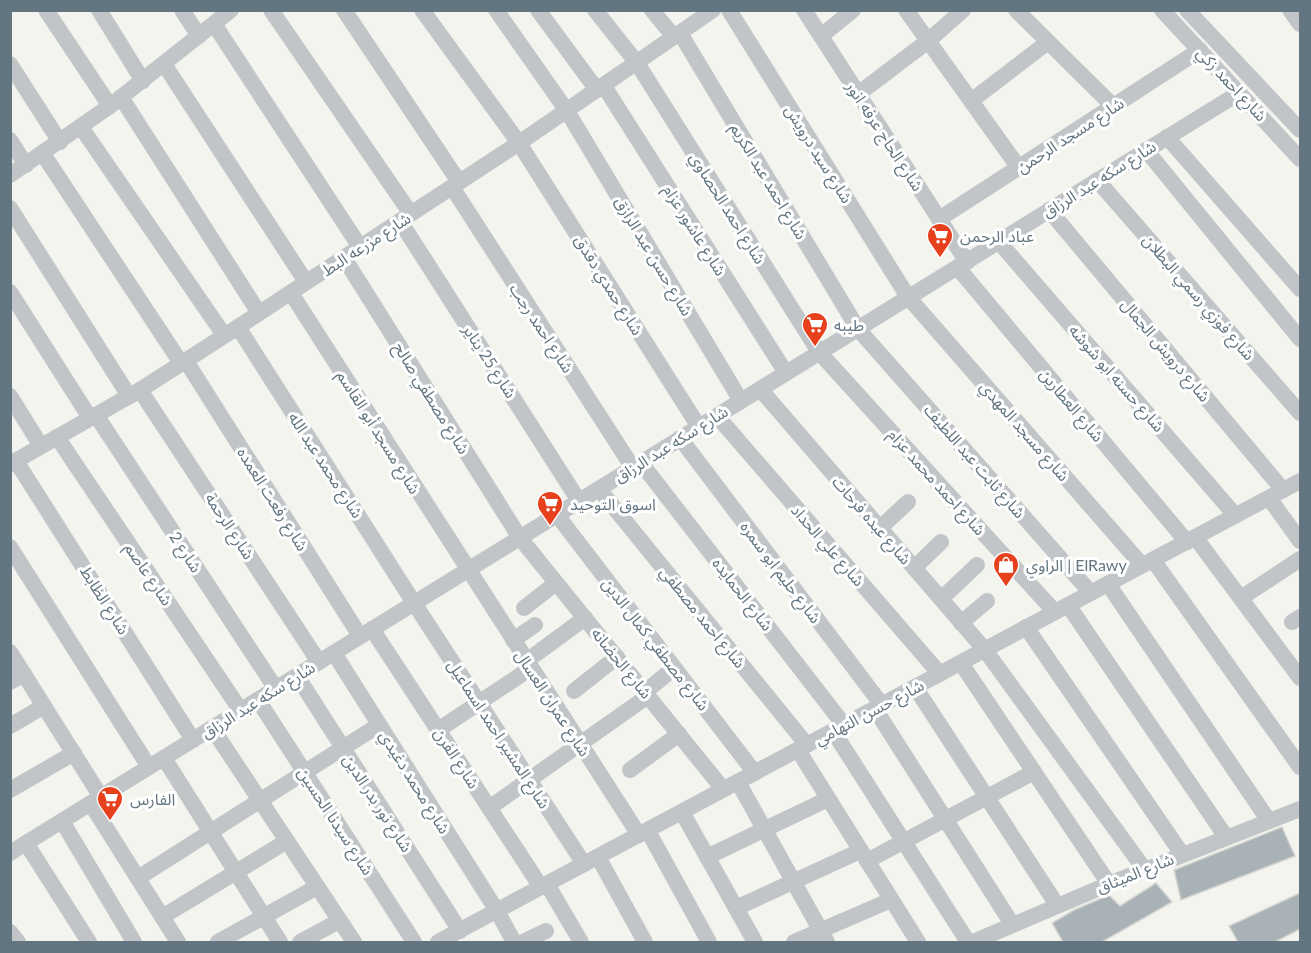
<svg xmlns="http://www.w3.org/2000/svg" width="1311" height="953" font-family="Lato,'Noto Sans Arabic',sans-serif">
<rect width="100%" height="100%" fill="#f4f4ef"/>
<g fill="#a9b2b6" stroke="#d5d5d2" stroke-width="1.5">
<path d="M1282,827L1295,856L1181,900L1174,870Z"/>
<path d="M1156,883L1172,902L1102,942H1063L1052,923L1074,910L1109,895L1120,906Z"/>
<path d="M1300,893V929L1275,942H1238L1229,926Z"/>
</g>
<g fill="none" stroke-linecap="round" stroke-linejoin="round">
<g stroke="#c1c5c8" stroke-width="16">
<path d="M46,10L110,106"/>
<path d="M99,10L143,81"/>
<path d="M182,10L199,36"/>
<path d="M271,10L411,214"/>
<path d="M344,10L459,182"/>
<path d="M422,10L519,143L699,427"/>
<path d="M496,10L567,111L741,401"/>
<path d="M538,10L597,90"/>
<path d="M595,10L637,63L819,352L1055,612"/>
<path d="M652,10L674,37"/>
<path d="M729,10L908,297L1142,565"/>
<path d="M804,10L967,262"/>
<path d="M906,10L1019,168"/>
<path d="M1016,10L1114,107"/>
<path d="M1162,10L1300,159"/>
<path d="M1187,10L1300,130"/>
<path d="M1290,10L1300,24"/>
<path d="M214,24L360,247"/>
<path d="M680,33L858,329L1091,593"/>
<path d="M821,36L853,10"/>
<path d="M10,64L60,142"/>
<path d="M164,64L306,282"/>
<path d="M604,86L786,373"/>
<path d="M858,94L928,41L963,10"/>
<path d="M121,97L259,313"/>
<path d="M971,101L1048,42"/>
<path d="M81,127L224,335"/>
<path d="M1167,137L1300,289"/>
<path d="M10,140L26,165"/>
<path d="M1146,150L1300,339"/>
<path d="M43,154L181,363"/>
<path d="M10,175L110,106L231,10"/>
<path d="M1097,180L1300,413"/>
<path d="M452,187L633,468"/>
<path d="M10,208L129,396"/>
<path d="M1049,210L1283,490"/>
<path d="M939,219L1200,50"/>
<path d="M400,221L579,501"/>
<path d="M999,242L1235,515"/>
<path d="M344,258L520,538L723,789"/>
<path d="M958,268L1187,542"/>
<path d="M10,292L90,418"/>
<path d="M291,293L639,835"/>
<path d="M238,327L414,603L584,864"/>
<path d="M186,361L360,636"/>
<path d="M760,389L985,650L1145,870"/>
<path d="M140,390L319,662"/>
<path d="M10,396L41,446"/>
<path d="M96,415L276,689"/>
<path d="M717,416L940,674"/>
<path d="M57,437L241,711"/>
<path d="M680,438L882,705"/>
<path d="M16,461L193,740"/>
<path d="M641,463L844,725"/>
<path d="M10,464L140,390L238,327L519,143L713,10"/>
<path d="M599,489L807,745"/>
<path d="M1269,498L1300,541"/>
<path d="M557,515L755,773"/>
<path d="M880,528L908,502"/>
<path d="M1195,537L1300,678"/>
<path d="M10,547L149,767"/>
<path d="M1153,560L1300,767"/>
<path d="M914,568L941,542"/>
<path d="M1108,584L1269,821"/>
<path d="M1241,598L1300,559"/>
<path d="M941,599L977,565"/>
<path d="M1068,605L1226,837"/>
<path d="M524,608L556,583"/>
<path d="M1292,622L1300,617"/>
<path d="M961,623L987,601"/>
<path d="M1026,627L1182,854"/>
<path d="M372,629L541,887"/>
<path d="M513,640L535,625"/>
<path d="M10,652L101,797"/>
<path d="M334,653L497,911L514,942"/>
<path d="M536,654L585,618"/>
<path d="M961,663L1109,884"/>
<path d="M297,676L460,931"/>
<path d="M10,682L24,674"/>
<path d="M915,687L1057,905"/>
<path d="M574,691L617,657"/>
<path d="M645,692L674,668"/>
<path d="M258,700L414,942"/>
<path d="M875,709L1012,924"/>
<path d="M10,726L44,706"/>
<path d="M212,728L354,942"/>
<path d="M438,730L531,668"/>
<path d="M833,731L968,942"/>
<path d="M798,750L918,942"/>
<path d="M164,758L280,942"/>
<path d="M630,770L679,734"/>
<path d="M738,782L827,942"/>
<path d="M10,790L74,753"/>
<path d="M91,804L178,942"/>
<path d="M489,808L648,696"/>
<path d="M682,812L755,942"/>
<path d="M62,821L134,942"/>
<path d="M648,831L709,942"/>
<path d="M26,843L89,942"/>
<path d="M10,853L1239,93"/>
<path d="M598,857L645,942"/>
<path d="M707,857L828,799"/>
<path d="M867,861L1034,772"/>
<path d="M138,878L379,725"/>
<path d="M547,884L581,942"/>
<path d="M736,908L860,851"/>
<path d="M162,917L287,841"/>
<path d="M10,932L18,942"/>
<path d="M218,942L317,887"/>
<path d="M300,942L339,921"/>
<path d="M438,942L1300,481"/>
<path d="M523,942L546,931"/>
<path d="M794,942L891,900"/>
<path d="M973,942L1109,884L1300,809"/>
</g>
</g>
<defs>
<symbol id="supermarket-pin" viewBox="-11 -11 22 30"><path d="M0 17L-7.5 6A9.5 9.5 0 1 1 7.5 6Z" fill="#e7401c" stroke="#fff"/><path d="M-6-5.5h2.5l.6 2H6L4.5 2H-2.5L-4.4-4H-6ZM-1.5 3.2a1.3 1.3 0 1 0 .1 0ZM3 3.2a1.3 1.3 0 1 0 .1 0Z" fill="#fff"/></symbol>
<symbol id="shop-pin" viewBox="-11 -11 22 30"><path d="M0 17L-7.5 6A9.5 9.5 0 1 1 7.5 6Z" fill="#e7401c" stroke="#fff"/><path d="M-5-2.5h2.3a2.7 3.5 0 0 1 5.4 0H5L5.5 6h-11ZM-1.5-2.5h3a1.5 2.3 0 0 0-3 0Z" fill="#fff"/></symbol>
</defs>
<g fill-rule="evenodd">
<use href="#supermarket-pin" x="925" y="221" width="30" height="40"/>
<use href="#supermarket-pin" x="800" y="310" width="30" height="40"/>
<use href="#supermarket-pin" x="535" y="489" width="30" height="40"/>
<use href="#shop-pin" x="991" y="550" width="30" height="40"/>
<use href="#supermarket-pin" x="95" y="784" width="30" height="40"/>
</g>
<g text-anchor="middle" stroke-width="6" stroke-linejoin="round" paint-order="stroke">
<g font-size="16" fill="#627581" stroke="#fff">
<text transform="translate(1232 84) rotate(47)" y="6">شارع احمد زكي</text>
<text transform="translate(1070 135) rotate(-33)" y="6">شارع مسجد الرحمن</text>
<text transform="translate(885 136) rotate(57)" y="6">شارع الحاج عرفه انور</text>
<text transform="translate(819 154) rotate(58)" y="6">شارع سيد درويش</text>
<text transform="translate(1099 179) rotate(-32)" y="6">شارع سكه عبد الرزاق</text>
<text transform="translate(769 181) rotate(59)" y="6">شارع احمد عبد الكريم</text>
<text transform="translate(728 208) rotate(58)" y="6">شارع احمد الحصاوي</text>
<text transform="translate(695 230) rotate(58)" y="6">شارع عاشور عزام</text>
<text transform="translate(366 244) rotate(-33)" y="6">شارع مزرعه البط</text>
<text transform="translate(654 256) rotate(59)" y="6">شارع حسن عبد الرازق</text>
<text transform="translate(609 285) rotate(58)" y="6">شارع حمدي دقدق</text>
<text transform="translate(1199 297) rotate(49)" y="6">شارع فوزي رسمي البطلان</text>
<text transform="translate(542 328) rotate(57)" y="6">شارع احمد رجب</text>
<text transform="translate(1166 350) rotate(50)" y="6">شارع درويش الجمال</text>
<text transform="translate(490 361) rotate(57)" y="6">شارع 25 يناير</text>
<text transform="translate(1117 378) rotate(49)" y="6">شارع حسنه ابو شوشه</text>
<text transform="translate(432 398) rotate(58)" y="6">شارع مصطفي صالح</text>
<text transform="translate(1072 405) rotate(50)" y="6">شارع العطارين</text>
<text transform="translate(1025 431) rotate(49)" y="6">شارع مسجد المهدي</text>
<text transform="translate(379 432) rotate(58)" y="6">شارع مسجد أبو القاسم</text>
<text transform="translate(671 444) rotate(-32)" y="6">شارع سكه عبد الرزاق</text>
<text transform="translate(975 461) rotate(49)" y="6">شارع ثابت عبد اللطيف</text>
<text transform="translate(326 465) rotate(57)" y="6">شارع محمد عبد الله</text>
<text transform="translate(937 482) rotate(48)" y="6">شارع احمد محمد عزام</text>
<text transform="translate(273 499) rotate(58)" y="6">شارع رفعت العمده</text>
<text transform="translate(872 520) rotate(49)" y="6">شارع عبده فرحات</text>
<text transform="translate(230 526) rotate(57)" y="6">شارع الرحمة</text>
<text transform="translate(828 545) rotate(49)" y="6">شارع علي الحداد</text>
<text transform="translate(186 552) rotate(57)" y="6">شارع 2</text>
<text transform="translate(781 572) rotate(53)" y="6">شارع حليم ابو سمره</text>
<text transform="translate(149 574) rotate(56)" y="6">شارع عاصم</text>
<text transform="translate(743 594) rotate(52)" y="6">شارع الحمايده</text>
<text transform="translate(105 600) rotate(58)" y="6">شارع الظابط</text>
<text transform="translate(703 617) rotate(51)" y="6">شارع احمد مصطفي</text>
<text transform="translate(656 644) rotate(52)" y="6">شارع مصطفي كمال الدين</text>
<text transform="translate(622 663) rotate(51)" y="6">شارع الحضانه</text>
<text transform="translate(258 700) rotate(-32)" y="6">شارع سكه عبد الرزاق</text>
<text transform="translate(553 703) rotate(57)" y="6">شارع عمران العسال</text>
<text transform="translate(869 712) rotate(-28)" y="6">شارع حسن التهامي</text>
<text transform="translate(499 734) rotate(57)" y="6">شارع المشير احمد اسماعيل</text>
<text transform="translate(457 758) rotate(57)" y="6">شارع الفرن</text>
<text transform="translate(415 782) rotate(58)" y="6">شارع محمد دغيدي</text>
<text transform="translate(378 803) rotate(57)" y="6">شارع نور بدر الدين</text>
<text transform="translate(336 821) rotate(57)" y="6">شارع سيدنا الحسين</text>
<text transform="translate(1135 873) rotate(-22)" y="6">شارع الميثاق</text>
</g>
<g font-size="16" fill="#627581" stroke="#fff" text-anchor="start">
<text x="960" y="242">عباد الرحمن</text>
<text x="834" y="331">طيبه</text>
<text x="570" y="510">اسوق التوحيد</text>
<text x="1026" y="571">الراوي | ElRawy</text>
<text x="130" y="805">الفارس</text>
</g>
</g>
<rect width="1311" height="953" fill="none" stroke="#627581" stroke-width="24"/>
</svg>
